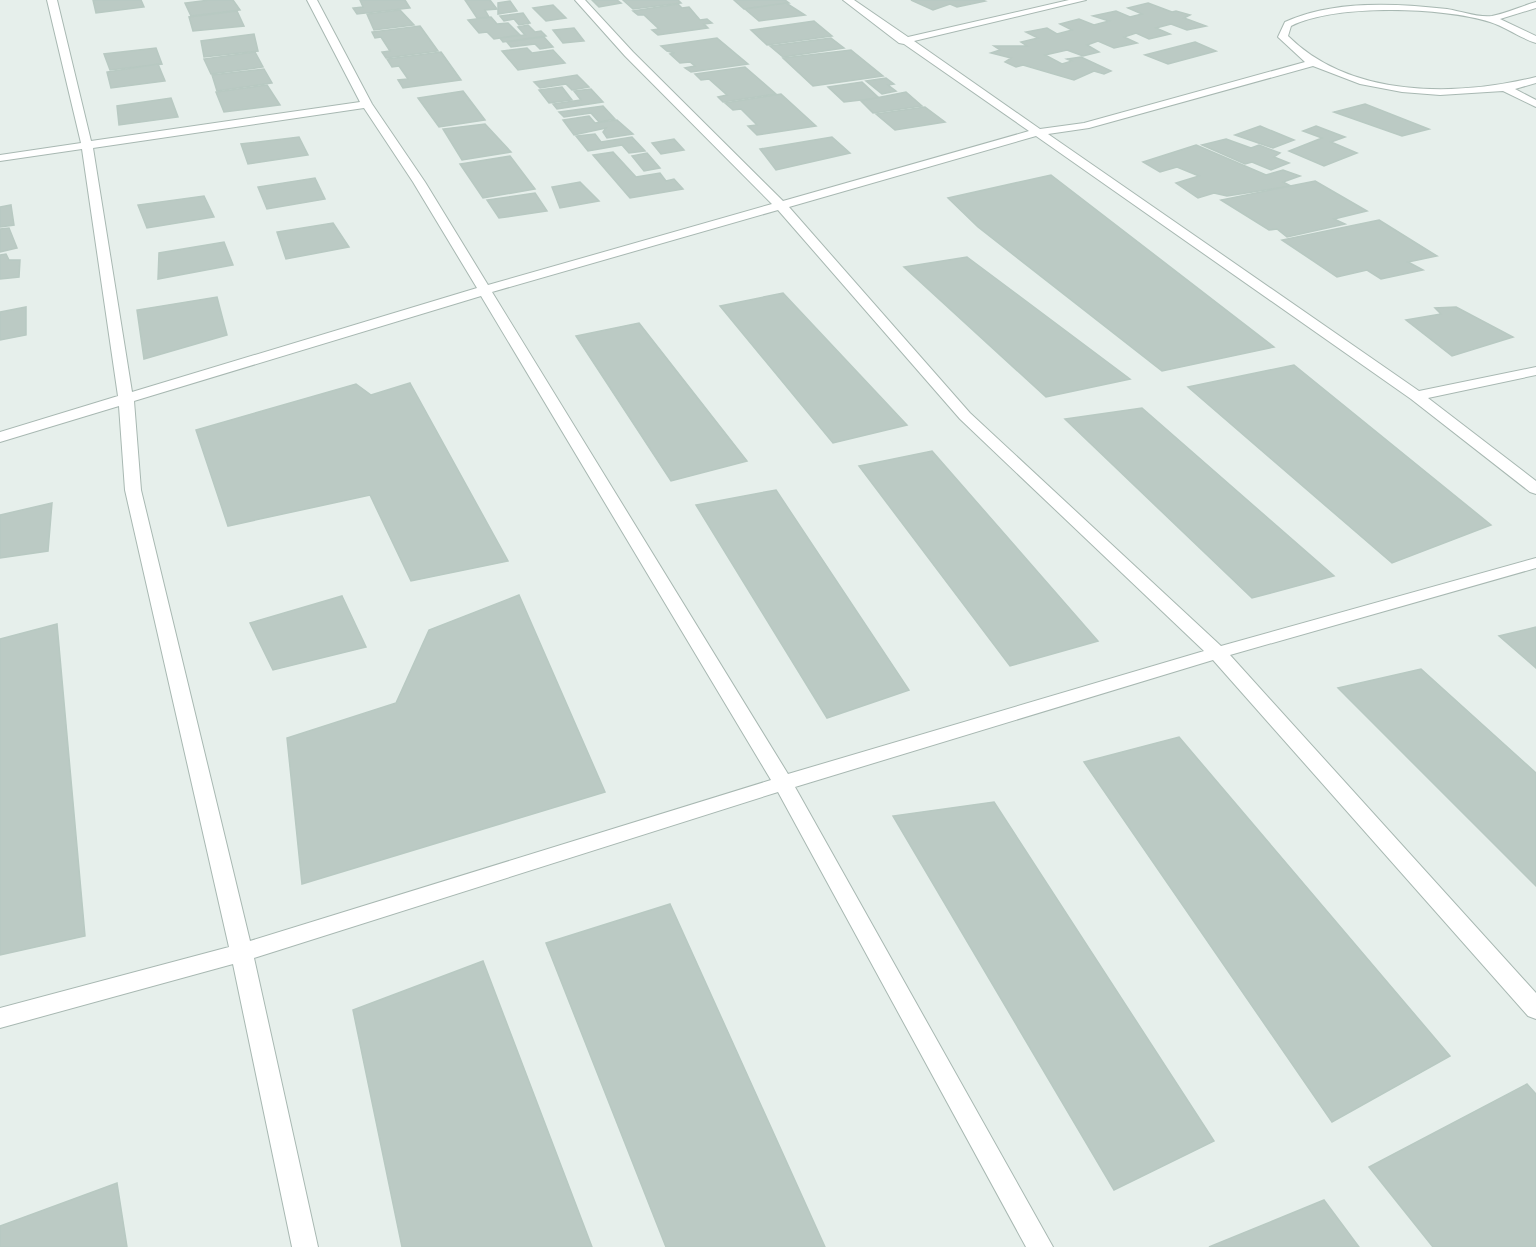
<svg xmlns="http://www.w3.org/2000/svg" width="1536" height="1247" font-family="'Space Grotesk',sans-serif">
<rect width="100%" height="100%" fill="#e6efeb"/>
<g fill="#bbcac4" stroke="#b8c9c2" stroke-width="1.5">
<path d="M93,0H141L144,7L96,13Z"/>
<path d="M210,0H233L240,10L191,16L185,3Z"/>
<path d="M360,0H405L410,8L357,14L353,8L363,7Z"/>
<path d="M465,0H490L497,9L485,10L489,17L477,18Z"/>
<path d="M592,0H617L621,3L599,7Z"/>
<path d="M623,0H678L681,3L633,9Z"/>
<path d="M734,0H785L789,3L744,9Z"/>
<path d="M911,0H982L985,1L957,7L950,4L933,10Z"/>
<path d="M510,1L517,11L498,14V3Z"/>
<path d="M786,3L805,15L759,21L745,9Z"/>
<path d="M1148,3L1172,12L1176,11L1190,15L1184,18L1206,26L1187,30L1171,24L1156,28L1170,34L1149,39L1136,33L1124,37L1137,43L1114,48L1098,41L1087,45L1099,52L1083,56L1067,50L1045,55L1062,64L1072,61L1067,59L1081,57L1111,71L1104,74L1094,71L1074,80L1023,65L1016,67L1005,62L1011,58L991,53L1000,50L994,46H1027L1021,42L1038,38L1026,32L1047,28L1057,34L1072,30L1060,24L1079,19L1094,25L1109,21L1093,16L1116,11L1130,17L1142,14L1128,8Z"/>
<path d="M678,4L682,8L689,7L700,20L707,19L712,23L704,24L708,28L658,35L652,30L659,29L644,15H638L633,11Z"/>
<path d="M553,5L566,18L546,21L533,8Z"/>
<path d="M400,10L414,25L374,30L367,14Z"/>
<path d="M237,11L244,26L193,31L189,17Z"/>
<path d="M523,13L530,23L519,25L514,19L504,21L500,16Z"/>
<path d="M491,17L497,24L508,23L520,35L494,39L487,32L479,33L468,20Z"/>
<path d="M814,21L832,36L767,45L751,30Z"/>
<path d="M528,25L535,32L541,31L546,36L503,42L500,38L525,35L518,27Z"/>
<path d="M420,26L438,51L386,58L382,52L390,51L381,37L375,38L372,32Z"/>
<path d="M574,28L584,41L563,43L553,30Z"/>
<path d="M254,34L258,51L204,57L201,41Z"/>
<path d="M544,37L553,47L540,49L535,44L511,47L507,42Z"/>
<path d="M717,38L748,64L691,72L685,68L695,66L690,62L680,63L670,54L675,53L667,51L661,46Z"/>
<path d="M831,38L844,48L783,57L770,46Z"/>
<path d="M1195,42L1216,51L1168,64L1145,55Z"/>
<path d="M156,48L162,64L110,70L104,54Z"/>
<path d="M527,48L532,53L553,50L565,63L518,70L502,51Z"/>
<path d="M851,50L883,76L813,86L783,58Z"/>
<path d="M255,52L263,67L211,74L204,59Z"/>
<path d="M441,52L461,80L403,88L398,80L408,79L399,66L392,67L387,59Z"/>
<path d="M158,64L165,81L111,88L107,72Z"/>
<path d="M745,67L776,94L723,102L718,97L727,95L709,79L701,80L695,74Z"/>
<path d="M264,69L272,83L217,91L212,75Z"/>
<path d="M577,75L589,87L572,90L566,84L540,88L534,82Z"/>
<path d="M886,78L894,84L888,85L896,91L882,94L866,81Z"/>
<path d="M862,82L879,98L844,102L828,87Z"/>
<path d="M267,85L280,105L224,112L216,92Z"/>
<path d="M562,87L572,100L549,103L539,90Z"/>
<path d="M591,89L603,102L557,109L553,104L581,100L574,91Z"/>
<path d="M463,91L485,120L439,127L418,98Z"/>
<path d="M906,92L922,106L873,113L861,101Z"/>
<path d="M781,94L816,126L757,135L748,126L757,125L741,109L733,110L725,103Z"/>
<path d="M171,98L178,117L119,125L117,106Z"/>
<path d="M1365,104L1429,129L1402,136L1334,112Z"/>
<path d="M603,106L615,119L599,122L591,113L564,117L559,112Z"/>
<path d="M925,107L945,122L895,130L876,114Z"/>
<path d="M589,116L595,123L617,120L633,134L607,138L603,132L606,128L574,135L563,120Z"/>
<path d="M485,124L511,152L462,160L443,129Z"/>
<path d="M1260,126L1294,140L1273,148L1235,135Z"/>
<path d="M1316,126L1345,137L1331,142L1357,153L1324,166L1289,151L1322,138L1303,131Z"/>
<path d="M595,134L601,142L632,137L645,151L629,153L622,145L588,151L576,136Z"/>
<path d="M299,137L308,155L248,164L241,144Z"/>
<path d="M832,137L850,153L776,170L760,149Z"/>
<path d="M674,139L684,150L661,154L652,143Z"/>
<path d="M1226,139L1251,148L1259,145L1280,153L1274,157L1289,163L1271,170L1252,162L1245,164L1202,145Z"/>
<path d="M1196,145L1266,175L1283,170L1300,176L1283,182L1291,186L1227,196L1214,193L1198,198L1176,183L1199,176L1177,167L1160,172L1143,162Z"/>
<path d="M613,152L636,177L660,173L666,181L674,179L683,189L630,198L593,155Z"/>
<path d="M647,153L660,168L644,171L632,156Z"/>
<path d="M510,156L535,189L483,198L460,164Z"/>
<path d="M1051,175L1274,347L1162,371L978,227L948,198Z"/>
<path d="M315,178L325,199L267,209L258,187Z"/>
<path d="M1315,181L1367,211L1334,219L1345,224L1287,237L1277,229L1269,230L1221,200Z"/>
<path d="M580,182L599,201L560,208L552,187Z"/>
<path d="M535,193L547,211L499,218L487,200Z"/>
<path d="M204,196L214,217L147,228L138,205Z"/>
<path d="M11,205L14,225L0,227V207Z"/>
<path d="M1379,220L1437,256L1408,262L1423,270L1381,279L1367,270L1337,277L1282,240Z"/>
<path d="M333,223L349,247L286,259L277,232Z"/>
<path d="M9,228L17,248L0,252V229Z"/>
<path d="M224,242L233,265L158,279L159,253Z"/>
<path d="M6,254L9,260H20L19,277L0,279V255Z"/>
<path d="M967,257L1130,379L1046,397L904,267Z"/>
<path d="M783,293L907,425L833,443L720,306Z"/>
<path d="M217,297L227,335L144,359L137,310Z"/>
<path d="M26,307V335L0,340V312Z"/>
<path d="M1456,307L1513,337L1452,356L1406,320L1441,314L1435,308Z"/>
<path d="M639,323L747,461L671,481L576,336Z"/>
<path d="M1294,365L1491,525L1392,563L1188,387Z"/>
<path d="M410,383L508,561L411,581L370,495L228,526L196,430L356,384L371,395Z"/>
<path d="M1142,408L1334,576L1252,598L1065,419Z"/>
<path d="M932,451L1098,641L1010,666L859,466Z"/>
<path d="M776,490L909,690L827,718L696,505Z"/>
<path d="M52,503L48,551L0,558V515Z"/>
<path d="M519,595L605,792L302,884L287,738L396,703L429,630Z"/>
<path d="M342,596L366,647L273,670L250,623Z"/>
<path d="M57,624L85,936L0,955V639Z"/>
<path d="M1536,627V668L1499,636Z"/>
<path d="M1421,669L1536,773V886L1338,688Z"/>
<path d="M1179,737L1450,1056L1332,1122L1084,762Z"/>
<path d="M994,802L1214,1141L1114,1190L893,816Z"/>
<path d="M670,904L825,1247H666L546,943Z"/>
<path d="M483,961L592,1247H402L353,1010Z"/>
<path d="M1527,1084L1536,1094V1247H1433L1369,1167Z"/>
<path d="M117,1183L127,1247H0V1226Z"/>
<path d="M1324,1200L1359,1247H1209Z"/>
</g>
<g fill="none" stroke-linecap="round" stroke-linejoin="round">
<defs>
<path id="minor" d="M47,0H57L91,141L360,102L307,0H317L372,104L425,182L488,285L772,204L625,56L575,0H585L633,52L783,201L1029,131L904,44L899,43L843,0H854L908,37L1069,0H1086L914,41L1040,129L1084,123L1305,62L1278,37L1285,22C1333,0 1395,3 1447,9C1460,11 1479,18 1492,16C1507,13 1522,6 1536,2V8L1500,19L1536,36V43C1520,38 1506,27 1490,22C1442,7 1336,4 1291,26L1288,36C1350,98 1456,97 1536,77V83L1515,89L1536,100V107L1503,91L1440,95L1402,92L1360,84L1313,66L1089,128L1048,134L1419,391L1536,367V375L1428,398L1536,481V494L1530,492L1411,399L1036,136L789,207L970,413L1221,646L1536,558V568L1230,655L1536,993V1019L1528,1016L1213,660L795,787L1053,1247H1026L778,792L254,958L318,1247H292L233,964L0,1028V1008L229,947L125,490L119,406L0,442V432L118,396L82,149L0,161V155L81,143ZM364,108L413,182L477,288L132,392L93,148ZM778,210L960,419L1204,651L788,774L492,292ZM481,296L771,780L250,941L141,490L134,401Z"/>
</defs>
<use href="#minor" stroke="#a8b8b2" stroke-width="2"/>
<use href="#minor" fill="#fff" fill-rule="evenodd"/>
</g>
</svg>
